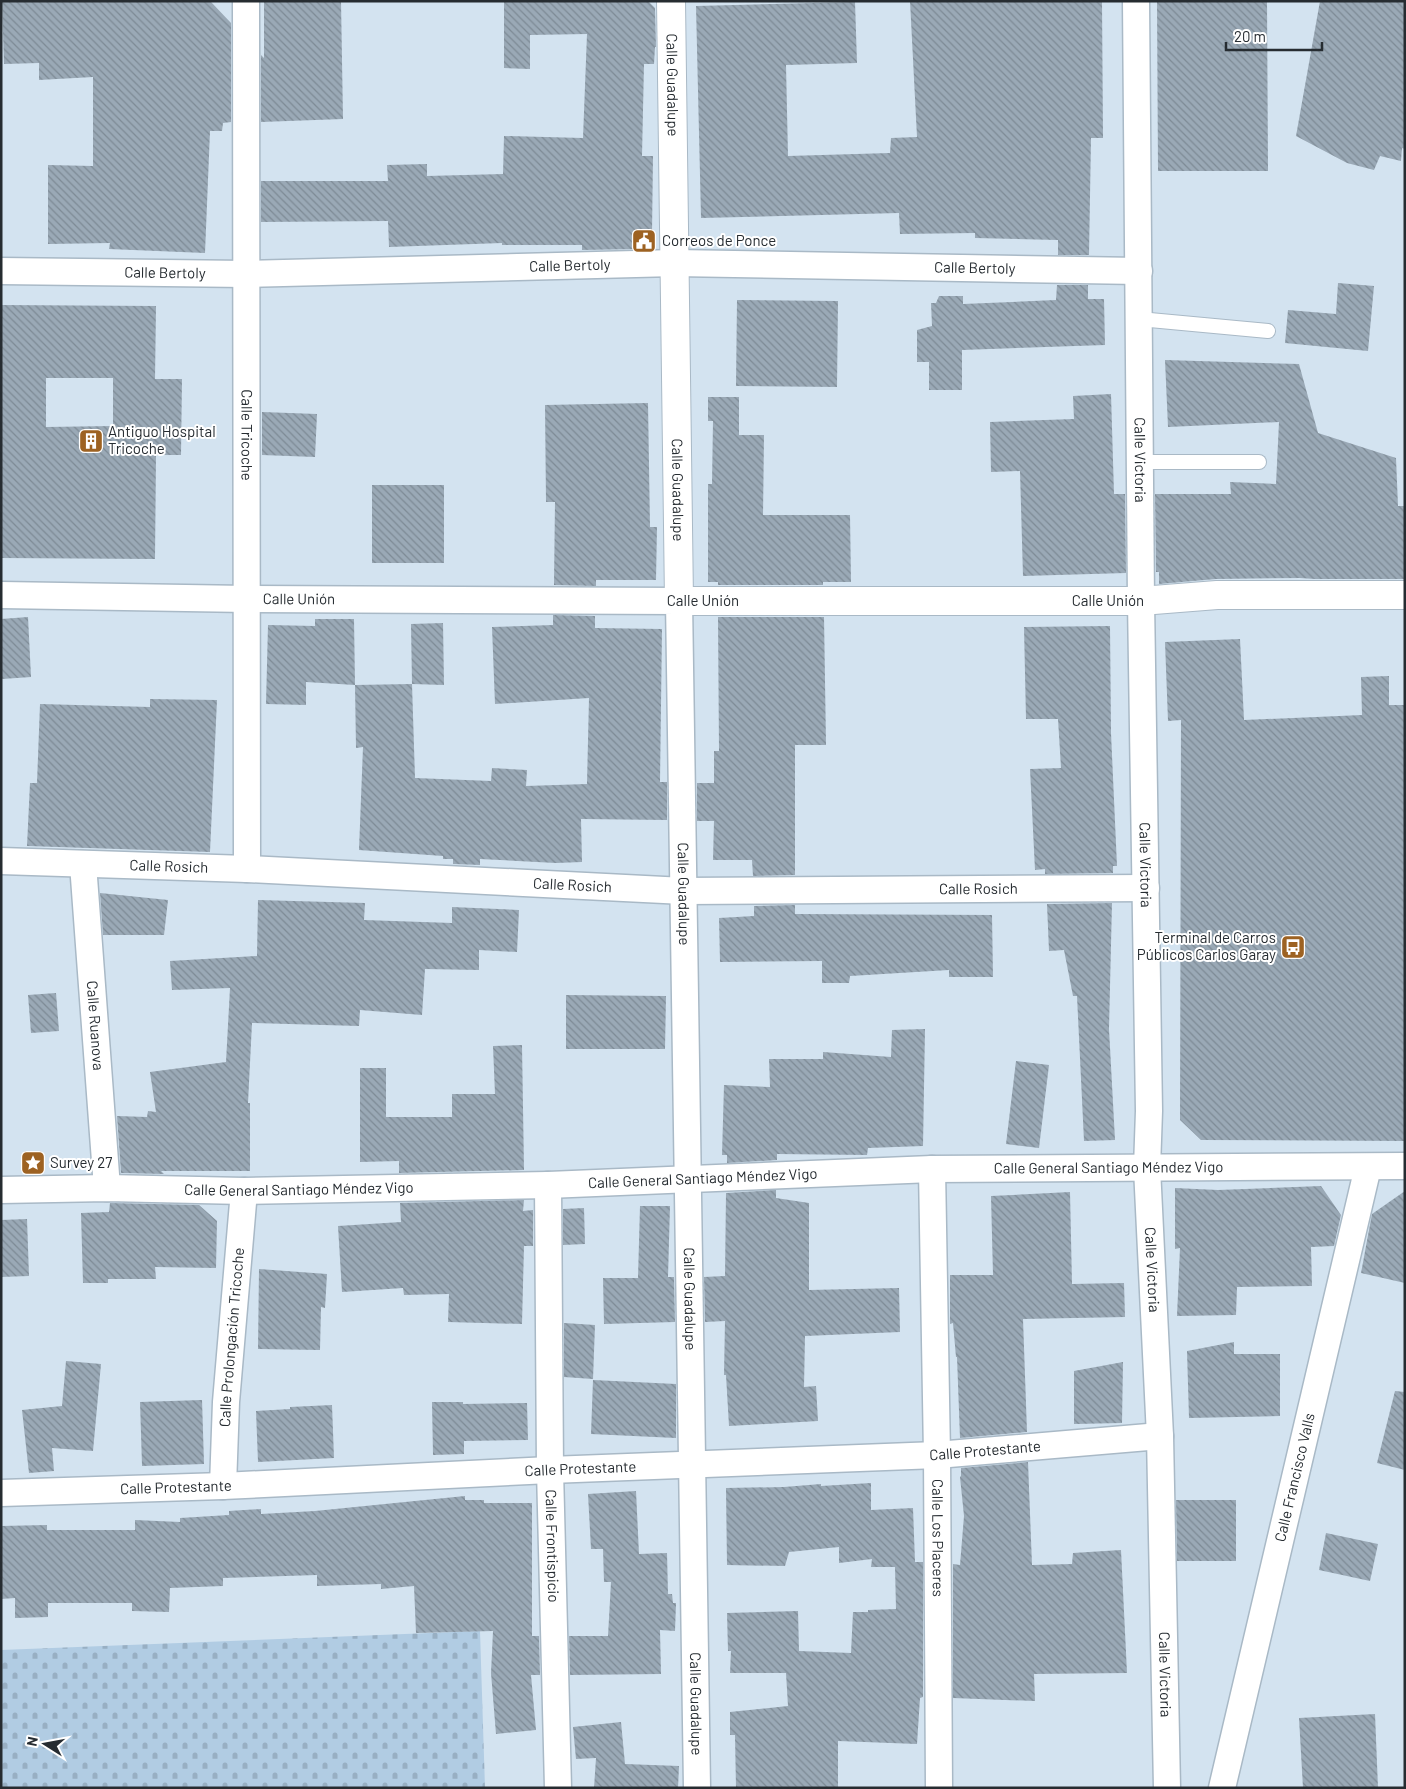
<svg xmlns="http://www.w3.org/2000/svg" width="1406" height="1789" font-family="Barlow,sans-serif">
<defs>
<pattern id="cemetery-stones" width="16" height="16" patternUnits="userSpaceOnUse" patternTransform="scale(1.25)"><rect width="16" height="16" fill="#b1cce3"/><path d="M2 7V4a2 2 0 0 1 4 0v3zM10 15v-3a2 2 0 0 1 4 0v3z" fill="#98afc3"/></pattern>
<pattern id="building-back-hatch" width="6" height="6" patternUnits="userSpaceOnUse" patternTransform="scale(1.25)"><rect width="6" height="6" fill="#9aa9b6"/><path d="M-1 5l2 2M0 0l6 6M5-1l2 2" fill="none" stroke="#7d8a95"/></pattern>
</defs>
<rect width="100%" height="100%" fill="#d3e3f0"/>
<path fill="url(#cemetery-stones)" d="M480,1631L485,1788H1V1650Z"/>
<g fill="url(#building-back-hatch)" fill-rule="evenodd">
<path d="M2,1H210L231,23V122L223,123L222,131H210L205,253L109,249L110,243L48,244V165L93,166V77L39,80V63L4,64Z"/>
<path d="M264,1H341L343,119L261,122V55L264,58Z"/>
<path d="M504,1H648L655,8L656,47H655L654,64H644L642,156H653L652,233L638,249L582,250V245H502V243L389,247L388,221L261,222V181H388L387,165L427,164V176L503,174L504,136L583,138L587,34L530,35V69L504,68Z"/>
<path d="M910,1H1102L1103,138H1091L1089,255H1058V240L975,238V233L900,234L899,213L701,218L696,6L855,2L857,63L786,65L788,156L890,153L891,138L917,137Z"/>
<path d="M1157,1H1267L1268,171H1158Z"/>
<path d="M1320,1H1405V149L1402,148L1401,161L1380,156L1374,170L1347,163L1296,136Z"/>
<path d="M1338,283L1374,286L1368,351L1285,343L1288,310L1336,314Z"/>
<path d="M1057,285H1088V299H1104L1105,345L962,350V390H929V362H917V330L932,326L931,303H936L939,296H963V304L1056,300Z"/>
<path d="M737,300L838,301L837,387L736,386Z"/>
<path d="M1,305L156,306L155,379H182L181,455H156L155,559L1,558ZM46,378H113V426L46,427Z"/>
<path d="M1165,360L1299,364L1318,433L1396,458L1398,506H1405V579H1315L1300,578L1216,579L1159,584V572H1156L1155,494H1231L1230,482L1276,484L1279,422L1168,427Z"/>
<path d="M1111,394L1114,494H1125L1126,573L1023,576L1020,471L991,472L990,422L1074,419L1073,396Z"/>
<path d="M708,397H739V435H764L763,515H850L851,582H823V585H718V582H708V484H712L713,421H708Z"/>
<path d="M648,403L650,527H657L656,580H596V586L554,585L555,502H546L545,405Z"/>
<path d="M262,412L317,414L315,457L262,455Z"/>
<rect x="372" y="485" width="72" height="78"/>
<path d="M553,615L595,616V628L662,629L660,782H667V820L581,819L582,862L556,863L480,859V865L453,864V859H443V856L359,850L363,747L356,748L355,685L412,684L415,778L491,781L492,768L527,770L526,786L587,784L589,698L495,704L492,627L553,625Z"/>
<path d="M28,617L31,677L2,679L1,619Z"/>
<path d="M718,617H824L826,745H795V875L753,876L752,860H713L714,821H697V783H714V751H719Z"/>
<path d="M315,619H354L355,685L306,682V705L266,704L268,625L315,626Z"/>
<path d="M443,623L444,685L412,684L411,624Z"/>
<path d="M1110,626L1111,733L1117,866H1113V873L1045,874V869L1035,870L1030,769L1061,768L1058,719H1026L1024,627Z"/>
<path d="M1240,639L1244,720L1362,715L1361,677L1389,676V705H1405V1141L1201,1140L1180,1120L1181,720L1168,721L1165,642Z"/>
<path d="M150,699L217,700L210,852L27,846L30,783H37L40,704L150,707Z"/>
<path d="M100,893L168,900L164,935H103Z"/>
<path d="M258,900L365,903L364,920L452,923V907L519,910L517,952L479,950V970L425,969L422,1015L360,1010L359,1026L252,1023L248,1103H250V1171H161L164,1174L121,1173L117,1116L147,1117L148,1111L156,1112L150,1072L226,1062L230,988L172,990L170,961L257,956Z"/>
<path d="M1112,903L1109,1029L1115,1140L1084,1141L1077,996H1073L1064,950L1049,951L1047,904Z"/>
<path d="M795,905V914L992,915L993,977H949V970L850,976L849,983H822V961L720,962L719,918L754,916V906Z"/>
<path d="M56,993L59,1031L31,1033L28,995Z"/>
<path d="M566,995L666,996L665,1049H566Z"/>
<path d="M925,1029L923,1146L868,1148L867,1155L777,1154V1160L727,1163V1155H722L724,1085L770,1087L769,1059H823V1052L891,1057L892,1030Z"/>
<path d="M522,1045L524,1170L399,1173V1161L360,1162V1068H386V1117H452V1094H495L493,1046Z"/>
<path d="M1016,1061L1049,1065L1039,1148L1006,1144Z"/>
<path d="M1321,1186L1341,1215L1334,1246L1311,1247L1312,1286L1237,1287L1236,1315L1177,1316L1180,1248L1175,1249V1188L1218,1190Z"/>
<path d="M776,1190V1198L809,1203V1290L899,1288L900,1332L805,1336L804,1387L816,1386L818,1421L729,1426L726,1375H724L725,1321L705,1322L704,1277L725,1276L726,1193Z"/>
<path d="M1405,1191V1283L1361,1273L1372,1214Z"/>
<path d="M1070,1192L1072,1284L1124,1283L1125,1317L1023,1319L1027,1432L960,1438L957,1357H956L953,1323L950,1324V1275H993L991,1196Z"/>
<path d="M524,1200L523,1211L533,1210V1246H524L522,1324L448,1322L449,1294L404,1295L403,1288L342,1292L338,1226L401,1222L400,1203Z"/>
<path d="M110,1203L199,1205L217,1221L216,1268L155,1267L156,1279H108V1283H83L81,1213L109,1212Z"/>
<path d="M640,1206H670L668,1277H674L675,1322L604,1324L603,1278H638Z"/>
<path d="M584,1208L585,1244L563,1245V1209Z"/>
<path d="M27,1219L29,1276L1,1277V1220Z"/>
<path d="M259,1269L327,1274L325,1308L321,1307L320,1350L258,1349Z"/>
<path d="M564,1323L595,1325L593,1379L564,1377Z"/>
<path d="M1234,1342V1354H1280V1416L1189,1418L1187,1351Z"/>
<path d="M66,1361L101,1364L93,1451L52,1448L54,1471L29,1473L22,1410L62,1406Z"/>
<path d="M1123,1362L1122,1423L1074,1424V1371Z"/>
<path d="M593,1380L676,1384V1438L591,1434Z"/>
<path d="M1395,1391L1405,1392V1470L1377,1463Z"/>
<path d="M202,1400L204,1464L142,1466L140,1402Z"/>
<path d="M432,1402H463V1404L527,1403L528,1440L464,1441V1454L433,1455Z"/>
<path d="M332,1405L334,1458L258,1462L256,1411L290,1409V1407Z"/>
<path d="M1028,1462L1032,1565L1072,1564L1073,1553L1121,1550L1127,1673L1034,1674L1035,1701L953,1698V1564L960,1565L964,1516L960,1477L961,1476V1468Z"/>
<path d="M871,1483V1510L913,1508L915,1562H923V1697L920,1698L917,1744L838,1741V1788H736L735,1735H730V1712L788,1706L786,1673H730L731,1651H728L727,1613L798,1611L799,1651L851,1653L853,1612H868V1610L896,1609L895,1567H871L872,1559L839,1563V1547L789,1552L785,1566L727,1565L726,1488L784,1487L821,1484V1486Z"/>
<path d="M636,1491L639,1554L667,1553L668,1594H672L673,1603H676L675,1631L660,1630L661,1674L570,1675L569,1636H608L611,1582H604L603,1549H591L588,1494Z"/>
<path d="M465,1496V1500H484V1503H532V1636H539L540,1675H531L536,1730L496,1734L491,1673L493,1631L416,1633L414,1586L381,1589V1584L317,1586V1575L223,1578V1586L170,1588L169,1612L132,1611V1603H48V1617L15,1618V1598L1,1599V1526L47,1525V1530H135V1520L180,1522V1518L229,1515V1511L261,1509V1514L315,1511Z"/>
<path d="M1176,1500H1236V1561H1177Z"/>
<path d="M1326,1533L1378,1544L1370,1581L1319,1570Z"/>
<path d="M1375,1714L1378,1788H1303L1299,1718Z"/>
<path d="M621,1722L625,1764L679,1766L678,1788H594L596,1758L576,1759L573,1727Z"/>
</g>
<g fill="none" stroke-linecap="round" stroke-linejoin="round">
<defs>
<g id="lane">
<path d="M1139,319L1268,331"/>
<path d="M1141,462H1259"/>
</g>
<g id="street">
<path id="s1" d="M246,1L247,869"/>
<path id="s2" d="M1136,1L1141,601L1149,1111L1147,1168L1160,1436L1167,1788"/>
<path id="s3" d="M1,271L246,274L675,263L1139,271"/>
<path id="s4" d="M1,595L247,599L679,601L697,1788"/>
<path id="s5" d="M1,861L247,869L684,891L1146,888"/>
<path id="s6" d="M83,864L107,1188"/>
<path id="s7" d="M932,1169L937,1455L939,1788"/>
<path id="s8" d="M548,1185L550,1470L558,1788"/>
<path id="s9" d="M1,1190L107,1188L244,1191L548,1185L932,1169L1405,1166"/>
<path id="s10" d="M223,1486L226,1402L244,1191"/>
<path id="s11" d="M1,1493L223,1486L550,1470L937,1455L1160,1436"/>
<path id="s12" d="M1222,1788L1368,1167"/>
</g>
<g id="secondary">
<path id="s13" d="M671,1L679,601H1141L1217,595H1405"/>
</g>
</defs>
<use href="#lane" stroke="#a9b9c6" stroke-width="16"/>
<use href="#street" stroke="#a9b9c6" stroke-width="29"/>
<use href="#secondary" stroke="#a9b9c6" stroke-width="30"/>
<use href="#lane" stroke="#fff" stroke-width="14"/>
<use href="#street" stroke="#fff" stroke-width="26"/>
<use href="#secondary" stroke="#fff" stroke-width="28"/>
</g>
<defs>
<symbol id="civic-square" viewBox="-11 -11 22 22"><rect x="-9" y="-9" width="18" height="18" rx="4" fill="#9d6222" stroke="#fff"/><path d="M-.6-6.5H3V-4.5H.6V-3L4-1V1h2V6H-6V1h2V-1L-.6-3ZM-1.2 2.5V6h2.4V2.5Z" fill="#fff"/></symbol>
<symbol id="building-square" viewBox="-11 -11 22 22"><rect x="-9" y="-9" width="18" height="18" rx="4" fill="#9d6222" stroke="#fff"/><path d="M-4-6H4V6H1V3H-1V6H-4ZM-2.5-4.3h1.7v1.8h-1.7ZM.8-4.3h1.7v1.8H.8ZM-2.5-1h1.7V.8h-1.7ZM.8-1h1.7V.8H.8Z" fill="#fff"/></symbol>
<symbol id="bus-square" viewBox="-11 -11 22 22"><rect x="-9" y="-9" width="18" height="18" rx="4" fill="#9d6222" stroke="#fff"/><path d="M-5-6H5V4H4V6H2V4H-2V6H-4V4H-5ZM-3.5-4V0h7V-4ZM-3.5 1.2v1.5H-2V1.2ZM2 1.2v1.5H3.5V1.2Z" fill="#fff"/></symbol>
<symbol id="sight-square" viewBox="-11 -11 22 22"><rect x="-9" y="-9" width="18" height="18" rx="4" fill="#9d6222" stroke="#fff"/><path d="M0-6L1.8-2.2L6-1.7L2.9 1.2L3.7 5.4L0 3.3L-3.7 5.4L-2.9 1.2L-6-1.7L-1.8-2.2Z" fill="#fff"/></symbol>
</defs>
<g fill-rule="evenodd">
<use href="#civic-square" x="630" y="227" width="28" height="28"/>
<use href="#building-square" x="77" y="427" width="28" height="28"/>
<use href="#bus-square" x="1279" y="933" width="28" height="28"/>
<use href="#sight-square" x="19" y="1149" width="28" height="28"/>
</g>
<g text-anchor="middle" stroke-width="4" stroke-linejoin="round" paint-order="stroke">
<g font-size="15" fill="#262c31" stroke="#fff">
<text dy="5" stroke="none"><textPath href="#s13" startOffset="84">Calle Guadalupe</textPath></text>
<text dy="5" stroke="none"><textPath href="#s3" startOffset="569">Calle Bertoly</textPath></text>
<text dy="5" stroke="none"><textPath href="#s3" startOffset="974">Calle Bertoly</textPath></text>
<text dy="5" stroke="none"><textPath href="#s3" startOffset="164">Calle Bertoly</textPath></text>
<text dy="5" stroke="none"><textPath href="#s1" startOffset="434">Calle Tricoche</textPath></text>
<text dy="5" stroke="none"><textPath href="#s2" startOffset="459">Calle Victoria</textPath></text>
<text dy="5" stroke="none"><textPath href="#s13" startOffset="489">Calle Guadalupe</textPath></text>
<text dy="5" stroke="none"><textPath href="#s4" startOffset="298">Calle Unión</textPath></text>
<text x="703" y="606">Calle Unión</text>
<text dy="5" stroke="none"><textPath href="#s13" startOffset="1029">Calle Unión</textPath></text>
<text dy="5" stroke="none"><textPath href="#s2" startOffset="864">Calle Victoria</textPath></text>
<text dy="5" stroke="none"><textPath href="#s5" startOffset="168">Calle Rosich</textPath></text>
<text dy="5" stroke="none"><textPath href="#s5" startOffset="572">Calle Rosich</textPath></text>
<text dy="5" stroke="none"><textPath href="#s5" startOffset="978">Calle Rosich</textPath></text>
<text dy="5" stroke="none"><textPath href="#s4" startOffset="971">Calle Guadalupe</textPath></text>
<text dy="5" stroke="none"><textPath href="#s6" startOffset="162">Calle Ruanova</textPath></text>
<text dy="5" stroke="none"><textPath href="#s9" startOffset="1108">Calle General Santiago Méndez Vigo</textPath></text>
<text dy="5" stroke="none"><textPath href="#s9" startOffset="702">Calle General Santiago Méndez Vigo</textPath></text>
<text dy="5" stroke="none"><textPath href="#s9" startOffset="298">Calle General Santiago Méndez Vigo</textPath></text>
<text dy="5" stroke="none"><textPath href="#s2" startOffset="1269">Calle Victoria</textPath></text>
<text dy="5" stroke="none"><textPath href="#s4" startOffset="1376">Calle Guadalupe</textPath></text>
<text dy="5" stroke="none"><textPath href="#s10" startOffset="149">Calle Prolongación Tricoche</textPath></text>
<text dy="5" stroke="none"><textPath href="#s11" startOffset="985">Calle Protestante</textPath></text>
<text dy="5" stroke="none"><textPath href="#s11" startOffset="580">Calle Protestante</textPath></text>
<text dy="5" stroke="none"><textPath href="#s12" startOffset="319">Calle Francisco Valls</textPath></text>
<text dy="5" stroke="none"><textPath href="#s11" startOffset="175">Calle Protestante</textPath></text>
<text dy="5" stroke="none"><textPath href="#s7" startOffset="369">Calle Los Placeres</textPath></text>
<text dy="5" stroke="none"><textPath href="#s8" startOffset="361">Calle Frontispicio</textPath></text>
<text dy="5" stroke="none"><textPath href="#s2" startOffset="1674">Calle Victoria</textPath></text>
<text dy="5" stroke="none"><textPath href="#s4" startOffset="1781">Calle Guadalupe</textPath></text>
</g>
<g font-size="15" fill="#262c31" stroke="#fff" text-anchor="start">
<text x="662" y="246">Correos de Ponce</text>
<text x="108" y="437">Antiguo Hospital<tspan x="108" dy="17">Tricoche</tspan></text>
<text x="1276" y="943" text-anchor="end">Terminal de Carros<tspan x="1276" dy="17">Públicos Carlos Garay</tspan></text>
<text x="50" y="1168">Survey 27</text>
</g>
</g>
<rect width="1406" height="1789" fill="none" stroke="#262c31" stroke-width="5"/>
<g transform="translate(45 1744) rotate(281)" stroke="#ffffff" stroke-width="4" paint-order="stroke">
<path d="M0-4L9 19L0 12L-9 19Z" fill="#262c31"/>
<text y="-8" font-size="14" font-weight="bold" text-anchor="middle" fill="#262c31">N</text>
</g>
<path d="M1226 42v8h96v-8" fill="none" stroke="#262c31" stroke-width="2.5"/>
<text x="1234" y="42" font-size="15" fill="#262c31" stroke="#ffffff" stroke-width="4" paint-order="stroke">20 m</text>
</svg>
